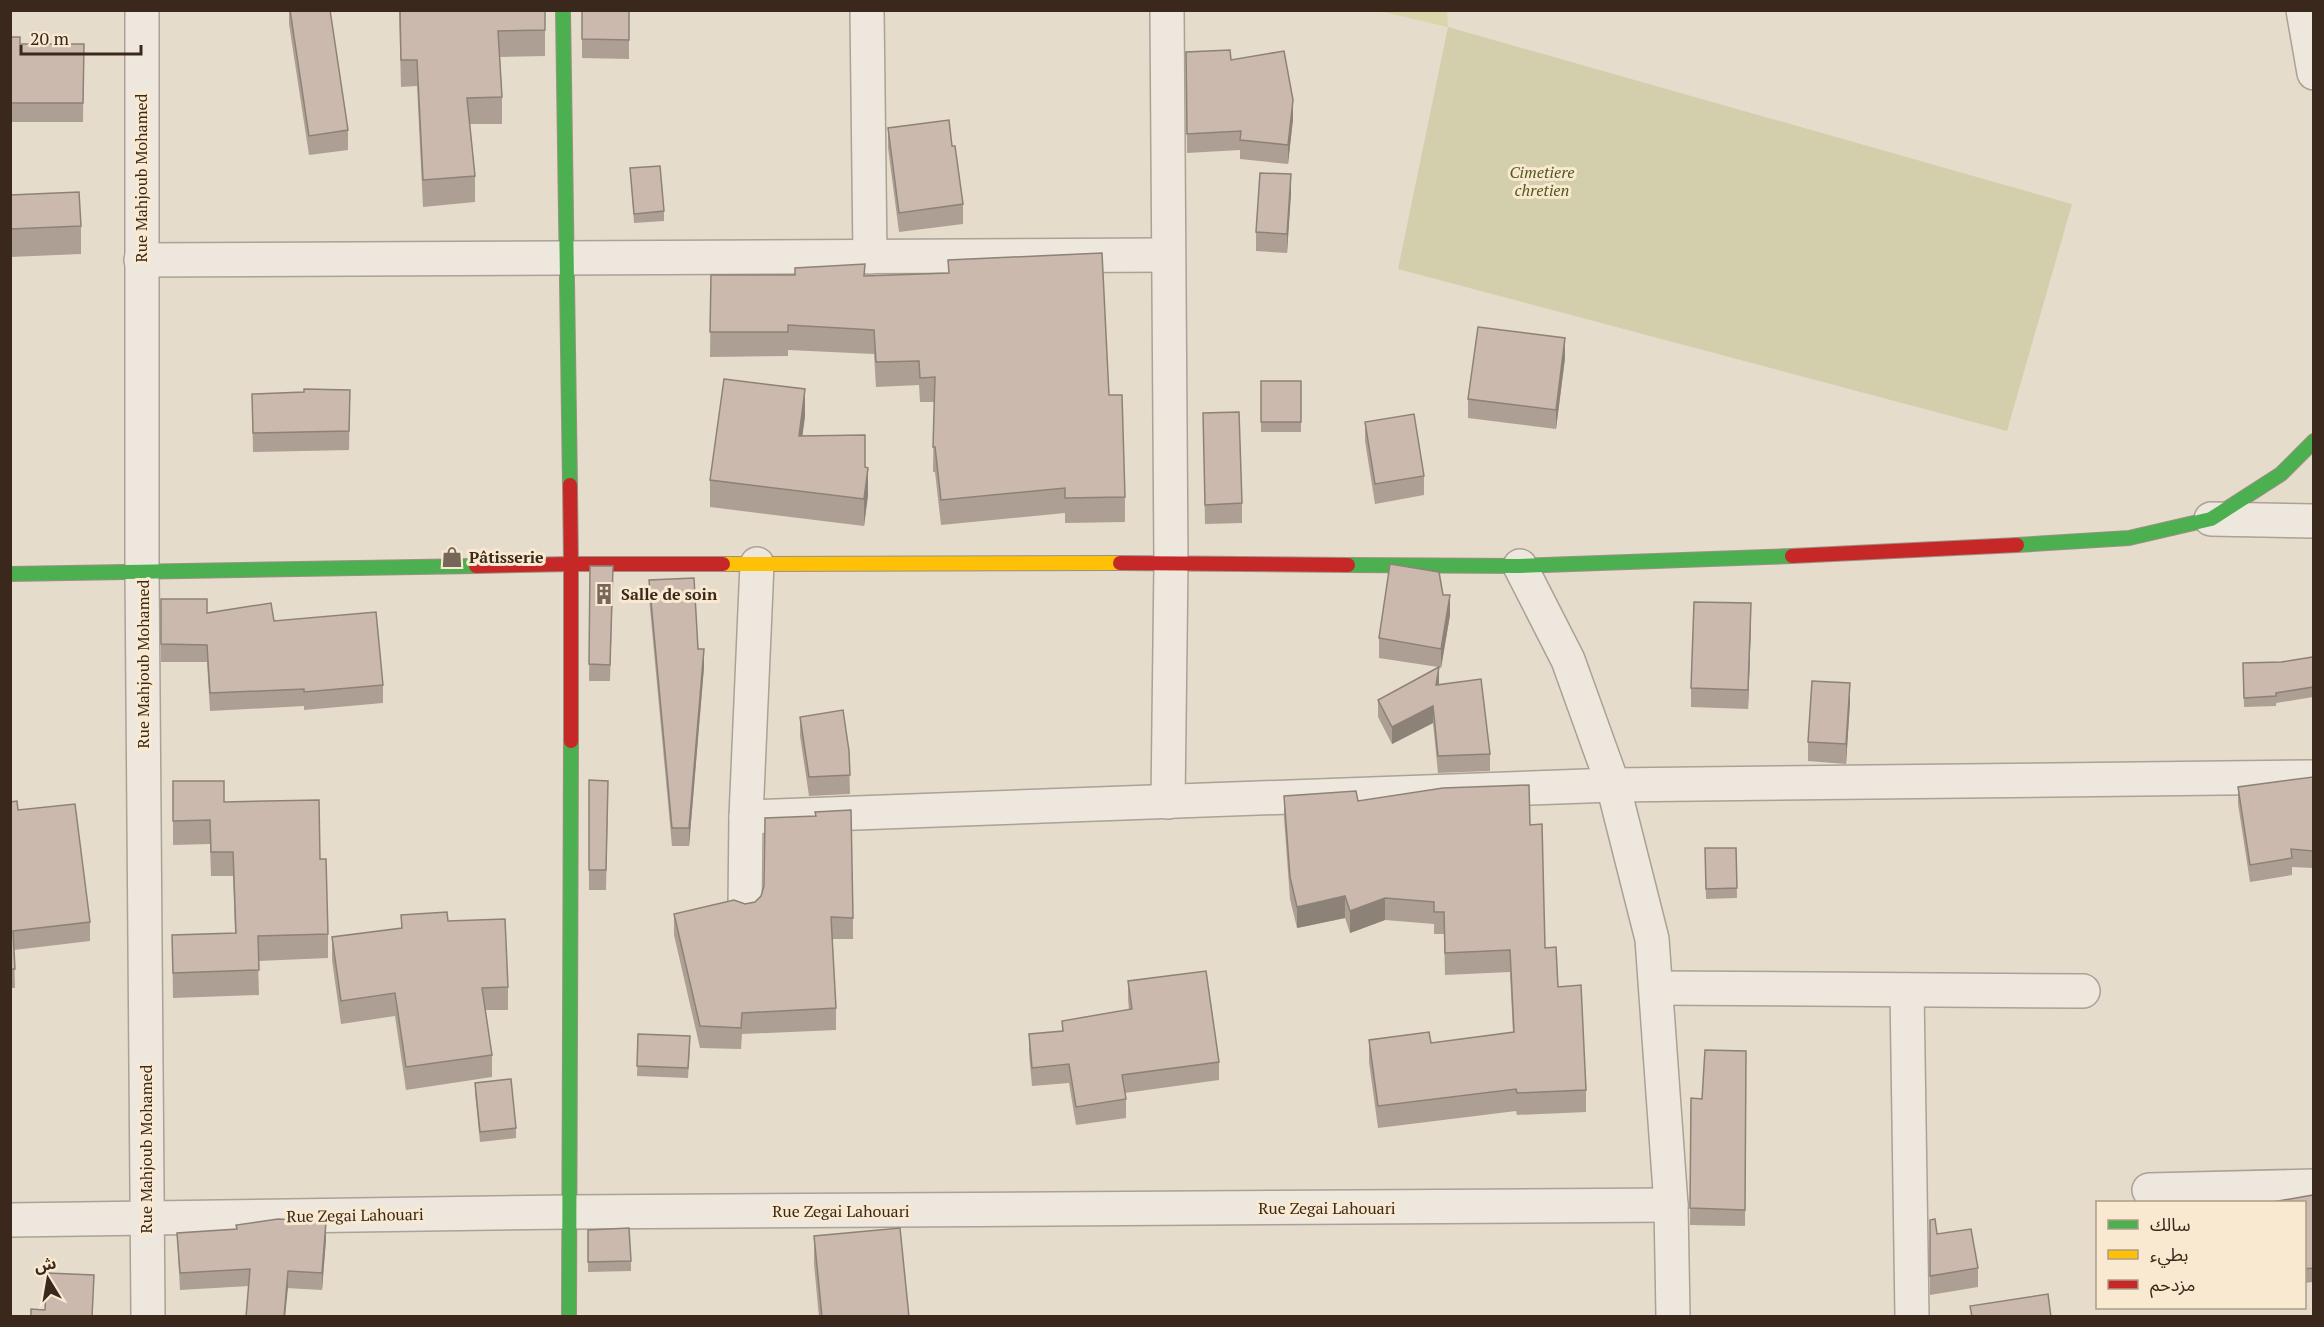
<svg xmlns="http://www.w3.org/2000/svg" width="2324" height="1327" font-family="'PT Serif','Noto Sans Arabic',serif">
<rect width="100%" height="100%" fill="#e6dccb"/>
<path fill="#d9d6ac" d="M1379,11H1447L1448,27Z"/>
<path fill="#d3cfac" d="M1448,27L2072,204L2007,431L1398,269Z"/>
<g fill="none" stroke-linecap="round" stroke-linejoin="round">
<defs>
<g id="street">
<path d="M142,10V571L148,1316"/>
<path d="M867,10L870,257"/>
<path d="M1167,10L1171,563L1168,802"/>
<path d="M2303,10L2314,73"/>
<path d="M141,260L1168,255"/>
<path d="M2211,519L2314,521"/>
<path d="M1520,566L1568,660L1613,785L1652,939L1671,1205L1673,1316"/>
<path d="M746,817L1613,785L2314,777"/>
<path d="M745,907L746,817L757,564"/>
<path d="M1656,988L2083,991"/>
<path d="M1907,990L1912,1316"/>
<path d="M2149,1190L2314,1186"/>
<path d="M10,1220L569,1212L1671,1205"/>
</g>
<g id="fast">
<path d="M563,10L570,485"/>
<path d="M2017,545L2129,538L2211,519L2281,474L2314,441"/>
<path d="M1348,565L1520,566L1792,556"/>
<path d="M10,574L476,566"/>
<path d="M569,1316L571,741"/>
</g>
<path id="slow" d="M723,564L1120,563"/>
<g id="jam">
<path d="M570,485L571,564H723"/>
<path d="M1792,556L2017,545"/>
<path d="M1120,563L1348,565"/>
<path d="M476,566L571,564V741"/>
</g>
</defs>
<use href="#street" stroke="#aba195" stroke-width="36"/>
<use href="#fast" stroke="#9b9084" stroke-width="16"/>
<use href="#slow" stroke="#9b9084" stroke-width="16"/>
<use href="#jam" stroke="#9b9084" stroke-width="16"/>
<use href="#street" stroke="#eee7de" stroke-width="33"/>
<use href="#fast" stroke="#4caf50" stroke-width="14"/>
<use href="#slow" stroke="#ffc107" stroke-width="14"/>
<use href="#jam" stroke="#c62828" stroke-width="14"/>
</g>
<g fill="#ae9f94">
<path d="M289,10H330L348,130V150L309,155L289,24Z"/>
<path d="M399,10H545V56L500,57L502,97V124H470L475,176V202L423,207L417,86L401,87Z"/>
<path d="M582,10H629V59L582,58Z"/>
<path d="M10,37L20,44H84L83,122H10Z"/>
<path d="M1186,52L1231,60L1293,119L1288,164L1240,159V150L1187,153Z"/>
<path d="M888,128L963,204V224L899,232L888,148Z"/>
<path d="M630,168L664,211V221L634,223Z"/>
<path d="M1291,193L1287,253L1256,251V232Z"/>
<path d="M10,195L81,226V254L10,257Z"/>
<path d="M948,260L1109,395L1125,497V522L1065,523V513L941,525L935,472H933L934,402H920L919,385L876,387L874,354L788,350V356L710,357L711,275L865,276L948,273Z"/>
<path d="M1565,358L1556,429L1468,418V399Z"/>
<rect x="1261" y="381" width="40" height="51"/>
<path d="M350,390L349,450L253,452L252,394Z"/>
<path d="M1203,413L1242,503V523L1205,524Z"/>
<path d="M805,416L802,436L865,467L868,495L864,526L710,507V480Z"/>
<path d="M1365,422L1424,476V495L1375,504L1365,441Z"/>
<path d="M590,566L613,583L610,681H589Z"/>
<path d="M649,580L698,649L704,667L689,846H672L649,598Z"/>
<path d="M161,599L207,613L274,621L383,685V703L304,710V706L210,711L207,662H161Z"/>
<path d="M1450,615L1441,668L1439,667V685L1490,754V771L1438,773L1433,723L1392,744L1378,717V700L1438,667L1379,658V638Z"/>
<path d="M1751,623L1748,709L1691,707V688Z"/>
<path d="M2313,657V697L2276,703V706L2244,707L2243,663L2281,662Z"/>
<path d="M1850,702L1846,764L1808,761V742Z"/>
<path d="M800,717L849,751L850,794L809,796L800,736Z"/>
<path d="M2313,777V868L2292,867V875L2250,882L2238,804V787Z"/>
<path d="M589,780L608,800L606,890H589Z"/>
<path d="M173,781L224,802L320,859L328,934V958L258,961L259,995L173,998L172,935L235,933L233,876H211L210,844L173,845Z"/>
<path d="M1284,796L1358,801L1530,825L1545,948L1558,987L1586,1090V1112L1517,1115L1516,1111L1378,1128L1369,1062V1040L1431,1043L1513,1033L1510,972L1445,975L1444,934H1434V924L1385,920L1350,933L1345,918L1297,928L1290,899L1284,818Z"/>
<path d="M10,802L18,810L90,922V941L14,950L15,988H10Z"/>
<path d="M815,812L853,918V939H832L836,1008V1030L742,1034L741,1049L700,1048L674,935V914L745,904L755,902L761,896L815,816Z"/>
<path d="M1705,848H1736L1737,898L1706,899Z"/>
<path d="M401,915L448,921L508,987V1010H485L492,1055V1077L406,1090L395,1016L341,1024L332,960V937L401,928Z"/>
<path d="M1128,981L1219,1062V1080L1125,1093L1126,1099V1118L1076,1125L1069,1083L1032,1086L1029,1053V1034L1062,1031V1021L1129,1010L1128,999Z"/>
<path d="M638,1034L690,1046L688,1078L637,1076Z"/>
<path d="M1746,1051L1745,1226L1690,1225L1691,1098L1702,1099Z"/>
<path d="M475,1083L516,1128V1138L480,1142L475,1093Z"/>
<path d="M2313,1195V1282L2304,1283V1203Z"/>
<path d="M1930,1220L1937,1234L1978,1268V1287L1930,1295Z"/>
<path d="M236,1225L326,1239L322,1290L249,1286L180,1290L177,1233L236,1229Z"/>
<path d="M588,1230L631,1261V1271L588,1272Z"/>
<path d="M814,1236L909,1317H819L814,1264Z"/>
</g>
<g fill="#8d8278">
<path d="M1293,100V119L1288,164V145Z"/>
<path d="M1291,174V193L1287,253V234Z"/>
<path d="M1565,338V358L1556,429V410Z"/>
<path d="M805,389V416L799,463V436Z"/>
<path d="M868,468V495L864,526V499Z"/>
<path d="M1450,595V615L1441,668V649Z"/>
<path d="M1751,603V623L1748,709V690Z"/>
<path d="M704,649V667L689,846V828Z"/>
<path d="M1439,667V684L1436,685Z"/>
<path d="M1850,683V702L1846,764V744Z"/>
<path d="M1433,706V723L1392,744V727Z"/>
<path d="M1345,896V918L1297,928V907Z"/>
<path d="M1385,898V920L1350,933V911Z"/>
<path d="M326,1222V1239L322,1290V1273Z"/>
<path d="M288,1271V1288L285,1317H284Z"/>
</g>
<g fill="#cab9ac" stroke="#8d8278" stroke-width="1.5">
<path d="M290,10H330L348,130L309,136Z"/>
<path d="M400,10H545V30L498,31L502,97L467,98L475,176L423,180L417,60H401Z"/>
<path d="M582,10H629V40L582,39Z"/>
<path d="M10,37H20V44H84L83,103H10Z"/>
<path d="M1230,50L1231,60L1284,51L1293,100L1288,145L1240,140L1241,131L1187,134L1186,52Z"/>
<path d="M949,120L952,146H955L963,204L899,213L888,128Z"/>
<path d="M660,166L664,211L634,214L630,168Z"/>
<path d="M1260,173L1291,174L1287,234L1256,232Z"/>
<path d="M79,192L81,226L10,229V195Z"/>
<path d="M1102,253L1109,395H1122L1125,497L1065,498V488L941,500L935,447H933L935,377L920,378L919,361L876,362L874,330L788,325V332H710L711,275H795V268L865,264L864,276L949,273L948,260Z"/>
<path d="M1478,327L1565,338L1556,410L1468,399Z"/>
<path d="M724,379L805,389L799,436L865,435V467L868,468L864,499L710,480Z"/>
<rect x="1261" y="381" width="40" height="41"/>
<path d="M304,389L350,390L349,431L253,433L252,394L304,392Z"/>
<path d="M1239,412L1242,503L1205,505L1203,413Z"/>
<path d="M1414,414L1424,476L1375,484L1365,422Z"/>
<path d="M1390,564L1439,572L1443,595H1450L1441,649L1379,638Z"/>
<path d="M590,566H613L610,665L589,664Z"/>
<path d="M694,578L698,649H704L689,828H672L649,580Z"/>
<path d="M161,599H207V613L271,603L274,621L376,612L383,685L304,692V689L210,693L207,645L161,644Z"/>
<path d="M1694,602L1751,603L1748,690L1691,688Z"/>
<path d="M2313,657V687L2276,693V696L2244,698L2243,663L2281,662Z"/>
<path d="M1439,667L1436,685L1481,679L1490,754L1438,756L1433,706L1392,727L1378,700Z"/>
<path d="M1812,681L1850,683L1846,744L1808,742Z"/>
<path d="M843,710L849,751L850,775L809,777L800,717Z"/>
<path d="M2313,777V851L2291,849L2292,858L2250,865L2238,787Z"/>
<path d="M589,780L608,781L606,870H589Z"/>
<path d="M173,781H224V802L319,800L320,859H326L328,934L258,936L259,970L173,973L172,935L236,933L233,852H211L210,820L173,821Z"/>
<path d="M1529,785L1530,825L1542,824L1545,948L1556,947L1558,987L1581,985L1586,1090L1517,1093L1516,1089L1378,1106L1369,1040L1429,1032L1431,1043L1514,1032L1510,950L1445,953L1444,912H1434V902L1385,898L1350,911L1345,896L1297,907L1290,877L1284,796L1356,791L1358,801L1443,788Z"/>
<path d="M17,801L18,810L75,804L90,922L13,931L15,969H10V802Z"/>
<path d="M851,810L853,918L831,917L836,1008L742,1013L741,1028L700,1026L674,914L734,900L745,904L755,902L761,896L764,886L765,818L816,816L815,812Z"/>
<path d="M1705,848H1736L1737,888L1706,889Z"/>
<path d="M447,912L448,921L505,919L508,987L482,988L492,1055L406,1067L395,993L341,1001L332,937L402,928L401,915Z"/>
<path d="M1206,971L1219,1062L1122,1075L1126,1099L1076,1107L1069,1064L1032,1068L1029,1034L1063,1031L1062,1021L1132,1009L1128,981Z"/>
<path d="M638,1034L690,1036L688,1068L637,1066Z"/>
<path d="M1705,1050L1746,1051L1745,1210L1690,1208L1691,1098L1702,1099Z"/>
<path d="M511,1079L516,1128L480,1132L475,1083Z"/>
<path d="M2313,1195V1268L2304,1269V1203H2267Z"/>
<path d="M278,1219L326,1222L322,1273L288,1271L284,1317H246L250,1269L180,1273L177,1233L237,1229L236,1225Z"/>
<path d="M1935,1219L1937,1234L1971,1229L1978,1268L1930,1276V1220Z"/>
<path d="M629,1228L631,1261L588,1262V1230Z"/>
<path d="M900,1228L909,1317H822L814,1236Z"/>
<path d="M47,1273L94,1275L92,1317H31V1309L45,1310Z"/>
<path d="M2048,1294L2051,1317H1972L1970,1306Z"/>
</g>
<defs>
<symbol id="shop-bare" viewBox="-9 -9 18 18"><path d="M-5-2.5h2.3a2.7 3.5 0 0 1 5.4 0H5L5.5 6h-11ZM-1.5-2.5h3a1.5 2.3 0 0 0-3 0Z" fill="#776759" stroke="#f9e9d0" stroke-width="2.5" paint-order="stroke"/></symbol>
<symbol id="building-bare" viewBox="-9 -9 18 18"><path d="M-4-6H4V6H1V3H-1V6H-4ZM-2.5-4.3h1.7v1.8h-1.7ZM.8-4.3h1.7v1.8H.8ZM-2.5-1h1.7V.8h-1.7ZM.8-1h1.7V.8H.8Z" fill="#776759" stroke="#f9e9d0" stroke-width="2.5" paint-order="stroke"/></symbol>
</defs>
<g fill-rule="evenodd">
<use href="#shop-bare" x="437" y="542" width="30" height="30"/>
<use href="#building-bare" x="589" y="579" width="30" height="30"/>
</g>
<g text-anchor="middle" stroke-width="6" stroke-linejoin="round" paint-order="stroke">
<g font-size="16" font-style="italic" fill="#505920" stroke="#f9e9d0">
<text x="1542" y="178">Cimetiere<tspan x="1542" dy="18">chretien</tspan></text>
</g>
<g font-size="16" fill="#3b281c" stroke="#f9e9d0">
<text transform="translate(141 178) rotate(-90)" y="6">Rue Mahjoub Mohamed</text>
<text transform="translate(143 664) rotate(-90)" y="6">Rue Mahjoub Mohamed</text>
<text transform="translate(146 1149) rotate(-90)" y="6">Rue Mahjoub Mohamed</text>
<text x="1327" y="1214">Rue Zegai Lahouari</text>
<text x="841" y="1217">Rue Zegai Lahouari</text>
<text transform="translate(355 1215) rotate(-1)" y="6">Rue Zegai Lahouari</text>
</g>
<g font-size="16" font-weight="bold" fill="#3b281c" stroke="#f9e9d0" text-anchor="start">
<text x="469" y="563">Pâtisserie</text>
<text x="621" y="600">Salle de soin</text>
</g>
</g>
<rect width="2324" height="1327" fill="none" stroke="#3b281c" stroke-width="24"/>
<rect x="2096" y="1201" width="210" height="108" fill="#f9e9d0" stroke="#ad9c88" stroke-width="1.5"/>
<rect x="2108" y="1220" width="30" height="9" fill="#4caf50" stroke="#ad9c88" stroke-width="1.5"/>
<text x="2150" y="1231" font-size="18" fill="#3b281c">سالك</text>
<rect x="2108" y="1250" width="30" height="9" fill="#ffc107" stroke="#ad9c88" stroke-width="1.5"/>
<text x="2150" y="1261" font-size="18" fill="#3b281c">بطيء</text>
<rect x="2108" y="1280" width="30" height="9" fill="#c62828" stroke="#ad9c88" stroke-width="1.5"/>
<text x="2150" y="1291" font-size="18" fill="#3b281c">مزدحم</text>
<g transform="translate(48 1279) rotate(349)" stroke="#f9e9d0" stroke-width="4.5" paint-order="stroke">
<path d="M0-4.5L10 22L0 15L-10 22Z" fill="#3b281c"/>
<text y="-9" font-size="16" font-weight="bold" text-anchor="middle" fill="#3b281c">ش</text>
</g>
<path d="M21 45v9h120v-9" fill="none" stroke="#3b281c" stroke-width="3"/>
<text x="30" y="45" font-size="18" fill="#3b281c" stroke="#f9e9d0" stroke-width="4.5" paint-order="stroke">20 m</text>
</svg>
